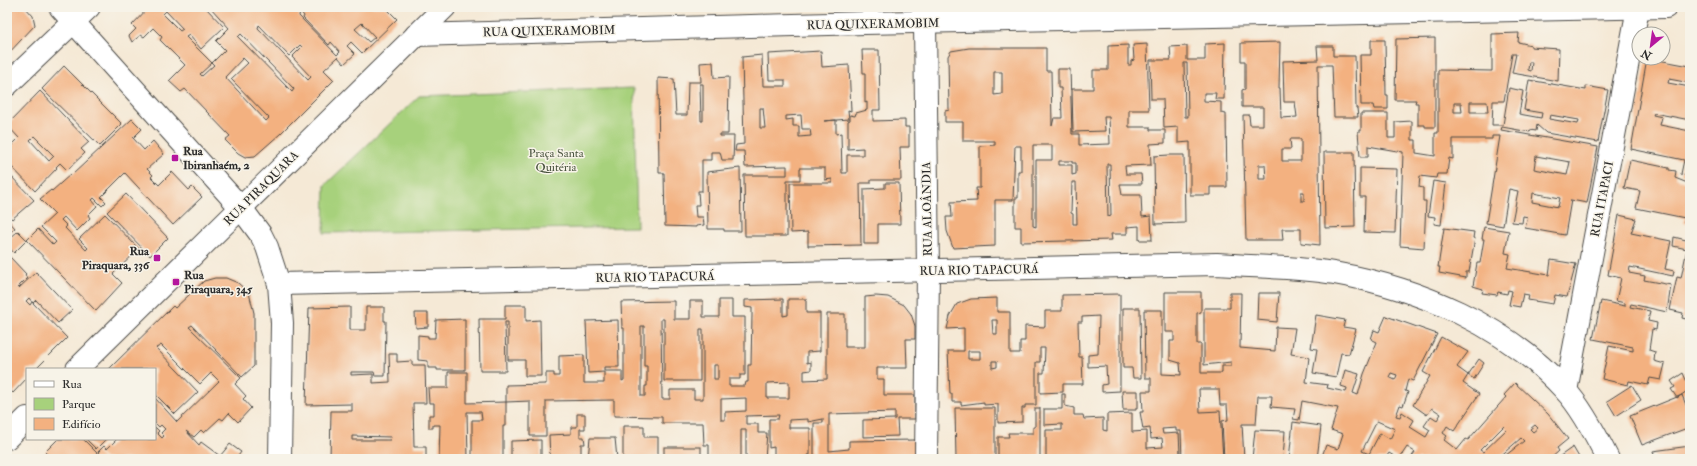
<svg xmlns="http://www.w3.org/2000/svg" width="1697" height="466" font-family="'IM FELL Double Pica',serif">
<rect width="100%" height="100%" fill="#f7f3e8"/>
<filter id="ink" filterUnits="userSpaceOnUse"><feTurbulence type="fractalNoise" baseFrequency=".025" numOctaves="2"/><feDisplacementMap in="SourceGraphic" scale="8" xChannelSelector="R" yChannelSelector="G"/><feConvolveMatrix kernelMatrix="1 2 1 2 8 2 1 2 1" color-interpolation-filters="sRGB"/></filter>
<filter id="wash" filterUnits="userSpaceOnUse"><feTurbulence type="fractalNoise" baseFrequency=".012" numOctaves="4" result="noise"/><feDisplacementMap in="SourceGraphic" scale="16" xChannelSelector="R" yChannelSelector="G"/><feGaussianBlur stdDeviation="0.9" result="paint"/><feColorMatrix in="noise" values="0 0 0 0 0 0 0 0 0 0 0 0 0 0 0 0 0 1.4 0 .05"/><feComposite in="paint" operator="in"/></filter>
<g filter="url(#wash)">
<rect width="100%" height="100%" fill="#f5e9d6"/>
<path fill="#a7d17c" stroke="#697e54" d="M634,88L637,227L324,233L325,185L419,96Z"/>
<g id="blocks">
<g fill="#f3b180" fill-rule="evenodd">
<path d="M7,7H25L33,16L35,25L7,55Z"/>
<path d="M149,7H205L224,27L201,49L189,35L186,37L212,63L200,74L202,76L214,65L212,63L225,50L216,41L229,28L210,7H264L267,10L270,7H385L397,19L362,53L351,42L347,46L355,54L344,64L338,57L324,70L334,80L280,134L255,156L245,157L238,153L225,140L230,136L185,89L181,92L169,81L185,65L160,40L162,37L153,28L144,37L141,35L132,42L129,36L136,29L132,25ZM166,11L183,29L180,31L163,14ZM300,11L304,16L303,18L329,45L331,42L340,52L337,55L299,16ZM362,23L375,37L369,42L355,29ZM259,25L289,56L300,45L302,47L292,57L311,77L308,80L258,28ZM241,34L294,89L292,92L238,37ZM243,58L248,63L231,79L269,118L266,121L225,77Z"/>
<path d="M1519,33L1518,42L1531,45V47L1559,49L1558,81L1512,73L1516,54H1512L1504,101H1493L1492,125H1503L1509,88L1523,91L1519,114L1541,118L1542,113L1524,110L1529,80L1586,90V86L1608,90L1598,142L1546,133L1537,125L1536,131L1530,130V132L1502,127L1501,130L1598,147L1587,203L1571,200L1565,235L1525,228L1528,217L1523,216L1522,223L1512,222L1518,191L1509,189L1503,226L1486,223L1500,136H1492V139H1453V159L1449,158L1447,174H1437L1436,178L1420,176L1419,187L1423,188V201H1426L1424,248L1400,246L1403,152L1368,146V157H1360L1358,131H1361V113H1388V138H1395V122L1412,121V140H1416V153L1435,156V133H1438V70L1492,71V34ZM1529,62H1532L1531,71L1528,70ZM1470,102H1487L1488,112H1470ZM1454,103H1461L1462,112H1454ZM1550,115L1579,120L1578,124L1549,119ZM1536,156L1570,162L1567,175L1534,169ZM1533,193L1560,198L1558,207L1532,202Z"/>
<path d="M1435,38V127H1425V125H1418V103H1415L1416,100H1395L1396,39Z"/>
<path d="M1371,40H1385L1386,95H1388V109H1374L1373,105H1361L1360,55H1371Z"/>
<path d="M1280,42L1279,88H1280L1281,118L1297,117L1295,102H1284L1283,61L1318,60L1317,46H1333V56H1355L1356,108H1357L1358,117H1334L1332,65H1318L1320,245L1301,243V229H1282L1283,240H1246L1243,115H1249L1250,125H1263V107H1242V90L1245,89V61H1241V43ZM1290,139H1301V161H1282V149H1291ZM1259,165H1265L1266,179H1259ZM1301,192H1304V201H1301Z"/>
<path d="M1225,43L1224,99H1215L1216,93H1204V101L1221,102V113L1226,114L1227,187H1210V195H1190V142L1178,143V127L1164,128L1163,99H1151L1150,60H1171L1170,47L1187,46V60H1205V44ZM1184,63H1187L1188,117H1185Z"/>
<path d="M1147,44L1149,110H1129V127H1150V130H1165V143L1150,144L1151,165L1125,166L1126,174H1141L1142,184H1120L1122,195H1141L1142,217L1151,216L1152,240H1139V226L1127,227V234H1111L1112,240L1021,242V227H1015V198H1018V171H1021V146H1015L1013,200H995V246L953,248L947,231L946,217H952L951,202L977,201L976,188H980V146L995,145V141H963V122H945V111L949,110L948,56L951,51L969,48H1046V71H1051L1052,126L1054,118H1062L1061,88H1058V69H1070L1072,134H1079V145L1110,144L1109,117H1104L1105,131L1073,132L1072,89H1093V70H1108V46L1128,45V65H1131V61L1134,60L1133,45ZM994,72H1002V94L994,95ZM1033,145H1052V160H1036V227L1033,226ZM1059,161H1072V163H1076V174L1072,175V165H1059ZM1107,164H1110L1111,216L1108,217ZM1072,182H1076L1077,224H1073V214L1071,213Z"/>
<path d="M862,50H879L880,110H873V121L905,120V127H909V147H900L901,180H871V183H860L861,245L808,246V232L791,233L790,183H832V179L825,180V168H800V180H787V236H745L744,175H787V166L745,167L744,151H735L736,145L744,144L742,57L762,55L763,86H785V80H769L768,54L821,51L822,67L849,65L851,111L848,110L849,119L824,121L836,120V134L841,133L842,173H847V155H863V148L848,149V121L850,120V115L855,116L856,113L867,110V102L865,103V73H863ZM760,108H763L765,128H760ZM801,115L802,129H810L811,136L799,137V126H793V119L786,120V116Z"/>
<path d="M1647,58L1690,66V83L1669,79L1668,83L1690,87V120L1654,113L1653,115L1662,117L1660,125L1690,131V181L1687,180L1688,176L1681,174L1684,160L1631,149Z"/>
<path d="M713,62L714,78L729,77L728,134H720V136H734L733,160H722L720,152H711V160H702V191H698L699,205H695L696,217H703L704,225L696,226V227L665,226L664,173H659L658,78L674,79L676,115H687L688,82H701L700,63ZM700,84H703V121H701Z"/>
<path d="M64,66L122,124L100,146L42,89Z"/>
<path d="M40,91L89,142L81,149L85,153L67,170L60,163L56,167L57,168L35,191L7,162V150L19,138L7,125ZM34,136L54,156L49,161L30,140Z"/>
<path d="M132,119L142,129L133,138L144,150L153,141L164,154L147,169L153,175L151,177L159,185L172,172L189,190L192,187L202,197L173,225L125,173L101,197L106,202L102,206L94,198L92,200L97,206L88,215L90,218L77,231L64,217L61,220L67,226L65,228L86,250L88,248L79,239L105,214L139,249L113,274L122,283L96,311L27,240L38,229L53,245L56,242L41,227L55,214L40,199L51,190L52,191L71,174L72,175Z"/>
<path d="M1324,152H1354L1355,227L1325,228Z"/>
<path d="M1169,155H1184L1185,223L1155,224L1154,156Z"/>
<path d="M1630,160L1669,168V170L1676,171L1675,178L1690,184V224L1684,223L1685,218L1636,208L1640,191L1624,188Z"/>
<path d="M740,168L741,231H724V229H708L707,172Z"/>
<path d="M1360,168L1397,169L1395,233L1364,232L1365,197H1360Z"/>
<path d="M7,172L34,200L12,219L7,214Z"/>
<path d="M1433,181L1446,183L1441,225L1434,224L1435,217L1428,216Z"/>
<path d="M885,183H899L900,224H878V244H864V189L885,188Z"/>
<path d="M126,194L168,238L150,256L107,212Z"/>
<path d="M1619,215L1636,219L1631,233L1671,241L1665,269L1674,271L1673,276L1630,267L1629,273L1645,276L1644,280L1671,285L1667,312L1631,304L1630,307L1650,311L1648,321L1657,323L1656,330L1652,329L1649,350L1655,352L1654,361L1665,364L1661,380L1650,378L1648,385L1629,381L1628,385L1602,379L1609,346L1633,351V347L1593,339L1601,301L1625,306V303L1616,301L1621,278L1608,275Z"/>
<path d="M7,219L15,228L7,235Z"/>
<path d="M1484,227L1509,231L1505,253L1510,254L1507,268L1549,275L1551,260L1576,264L1567,297L1555,295L1553,304L1528,300L1529,295L1523,294L1520,307L1509,305L1512,291L1508,290L1507,294L1498,292L1497,295L1482,293L1483,289L1473,286L1477,263H1480L1484,239H1482Z"/>
<path d="M1444,228L1474,232L1473,238H1475L1469,272H1466V278L1439,273L1440,267H1438Z"/>
<path d="M18,231L27,240L14,253L7,245V241Z"/>
<path d="M1674,237L1690,241V320L1682,318L1683,313L1670,310L1677,277L1681,278L1687,249L1673,246Z"/>
<path d="M10,257L26,274L25,275L27,278L18,287L19,288L36,272L72,310L58,323L36,300L33,303L29,298L26,301L30,305L32,302L67,338L36,369H27V378L13,393L7,387V259Z"/>
<path d="M215,278H226L238,283L249,293L254,313V366L242,377L192,325L189,327L241,378L235,384L246,396L243,399L251,408L238,422L229,413L223,420L220,418L204,433L201,430L194,437L186,431L199,445L201,442L220,456L230,444L241,452L236,459H105L98,452L104,446L107,449L117,439H155V427L159,431L157,433L162,438L164,436L161,433L165,429L161,425L159,427L155,423V398L177,422L219,381L211,373L200,384L161,345L158,347L156,348L198,392L175,414L155,394V369H109L173,306L175,308L204,281Z"/>
<path d="M1165,292H1201V312L1197,313V344H1201V373H1222V366H1231V362L1204,365V308H1230V293H1241L1240,348L1275,351L1276,327L1295,328L1291,354L1309,357L1306,382L1328,385L1327,388L1346,392L1347,388L1341,386L1345,370L1359,374L1353,393L1358,395L1364,374L1377,342L1371,339L1374,330L1379,332L1386,316L1437,334L1413,381L1408,379L1405,391L1408,392L1403,406L1400,405L1396,416L1400,417L1402,412L1414,420L1410,427L1426,437L1430,430L1424,426L1431,416L1437,420L1441,414L1432,408L1427,415L1413,405L1430,376L1423,372L1441,337L1468,352L1457,367L1468,375L1463,383L1479,394L1454,431L1447,426L1443,433L1447,436L1444,440L1457,450L1466,439L1468,440L1506,397L1504,395L1515,383L1548,414L1568,439L1557,448L1559,451L1550,459H1501L1524,441L1521,438L1497,459H1410L1415,452L1407,447L1399,459L1389,453L1385,459H1321L1326,445L1338,449L1343,434L1331,430L1338,408L1302,401L1299,420L1293,419L1295,409L1271,407L1272,396H1258L1256,424H1242L1244,459H1224L1222,421L1228,420L1227,405H1220L1219,389H1199L1200,412L1220,411L1223,459H1182L1181,431H1176V428L1162,429L1163,434L1179,433L1180,454H1177V459H1046V430H1062V424L1044,425V409H1062V394H1065V406L1074,408V415H1083L1084,419L1103,418V430L1107,431V414L1132,413V432L1147,431V448L1163,447L1162,438L1151,439L1150,428L1143,429L1140,412H1143L1142,391H1151V378H1145L1144,310H1162V374L1181,375L1180,363L1170,360V341H1174V332H1165ZM1391,373L1397,375L1395,380L1389,377ZM1377,421L1395,429L1390,439L1380,433L1369,454L1362,451ZM1535,425L1538,428L1533,432L1530,429ZM1504,426L1507,429L1483,452L1480,450Z"/>
<path d="M1258,293H1279L1277,322L1257,320Z"/>
<path d="M1120,294V391L1102,392V385L1107,384L1106,366L1088,367V355L1098,354L1099,316L1082,317V322H1078L1079,357H1082L1083,384H1063V392L1040,393V373H1044L1045,348H1040V362H1036V405H1025V408H1022V422L998,423V404L984,405V402L961,405V402H952V394H950L948,351H964V328L947,329L950,316L957,304L971,299L997,298V312H1010V353H1020V341H1025V326L1045,327V311H1062V295ZM992,320H997V334H993ZM968,351H980V359H968ZM992,361H997V367L992,368Z"/>
<path d="M876,296L888,297L904,305L911,314L915,326V339H906L907,368H877V379H884V395H915V419H897L898,436L863,437V420L895,419V412L829,414V451L849,449V441L915,440L916,459H814V423H823V419L808,422V419L789,420V428H810V455H808V459H774V447L769,448V419H778L779,415L746,416V424H758V433H767L765,459H746V430H741V459H709V445H704L703,423H662V417L614,416V400L546,401V436H530V401L506,402V426H503V459H472V420H482L481,412H467L468,459H439L440,425H433V428H429V415H434V403H429L428,388H448V372H467V403L506,402V385L546,384V373H554V376H559V356L584,355V383H604V372L588,373L586,321L618,320L619,367H604V371H622V381L624,380V328H622L621,302L674,301V319H690V301H703V317H719V300H732V317H745V375H740V379H729V386H745L746,382H748V365H751L752,315V308L745,307V300L783,299V316L788,315V299H806V313H820V351L807,352V363L811,362V370L804,371V380L827,379V314H845V347H865V297ZM661,319H664V381H700V329H703V399H694V390H670V399H662ZM641,326H644V366H647V386H645V396H641ZM714,365H718V379H714ZM789,382V398H767V383ZM746,398V411L725,412V420H721V399Z"/>
<path d="M505,305H526V321L540,320L541,376H525V360H508V322H505L506,371H480L479,319H505Z"/>
<path d="M350,307V330H366V307H384V321H386L385,376H375L374,372H351V375L373,374V383L390,382L389,354H397V362L412,361V365H425L426,403H413L414,447H426V459H330L331,411H352V404L306,405L309,308ZM352,436L391,437L390,440H352Z"/>
<path d="M1123,308H1140L1141,378H1133L1132,368H1123Z"/>
<path d="M415,313H428V327L416,328Z"/>
<path d="M1316,315L1345,320L1343,327L1356,329L1349,354L1341,353L1336,377L1313,373L1317,349L1311,348Z"/>
<path d="M465,319V370H437V368H428V361L418,360V335L428,336V338H435L436,320Z"/>
<path d="M1479,359L1484,363L1474,379L1468,375Z"/>
<path d="M1683,373L1690,389L1677,398L1671,389L1675,387L1671,381Z"/>
<path d="M1632,385L1641,400L1616,416L1607,401Z"/>
<path d="M1122,391H1138V407H1136V410H1123Z"/>
<path d="M1682,395L1690,415V427L1642,445L1630,416Z"/>
<path d="M955,408H995V459H956Z"/>
<path d="M1035,408H1040V459H998V437H1009L1008,433H1033V427H1035Z"/>
<path d="M577,414H585V429H580V437H584L585,444H581V459H550L549,435L571,434V427H577Z"/>
<path d="M1293,422L1321,426L1317,459H1289Z"/>
<path d="M623,426H644V437H658V459H623Z"/>
<path d="M1255,430L1285,431L1283,459H1252Z"/>
<path d="M590,438H615L617,459H588Z"/>
<path d="M58,439H83L103,459H52L45,452Z"/>
<path d="M86,439H106L96,449Z"/>
<path d="M541,440V459H511V441Z"/>
<path d="M1690,446V459H1655L1653,451Z"/>
<rect x="664" y="447" width="37" height="12"/>
<path d="M1573,447L1580,459H1556Z"/>
</g>
</g>
</g>
<g filter="url(#ink)">
<use href="#blocks" fill-opacity="0" stroke="#494845" stroke-width="1"/>
<g fill="none" stroke-linecap="round" stroke-linejoin="round">
<defs>
<g id="minor">
<path d="M60,7L241,208L261,235L267,247L279,284L282,323L280,459"/>
<path d="M416,35L865,23L1666,7"/>
<path d="M7,85L89,7"/>
<path d="M279,284L1217,264C1256,267 1296,267 1334,273C1419,288 1506,325 1565,390C1581,407 1597,437 1608,459"/>
<path d="M77,369L445,7"/>
<path d="M1566,391L1638,8"/>
<path d="M7,438L27,418"/>
<path d="M926,459L928,271L925,23L928,7"/>
</g>
</defs>
<use href="#minor" stroke="#494845" stroke-width="24"/>
<use href="#minor" stroke="#fff" stroke-width="22"/>
</g>
</g>
<g fill="#b5179e" stroke="#f7f3e8" stroke-width="1.5">
<rect x="171" y="154" width="8" height="8" rx="2"/>
<rect x="153" y="254" width="8" height="8" rx="2"/>
<rect x="172" y="278" width="8" height="8" rx="2"/>
</g>
<g text-anchor="middle" stroke-width="3" stroke-linejoin="round" paint-order="stroke">
<g font-size="12" fill="#2b2b2b" stroke="#f7f3e8">
<text transform="translate(873 24) rotate(-1)" y="4">RUA QUIXERAMOBIM</text>
<text transform="translate(549 31) rotate(-1)" y="4">RUA QUIXERAMOBIM</text>
<text transform="translate(261 188) rotate(-45)" y="4">RUA PIRAQUARA</text>
<text transform="translate(1602 199) rotate(-79)" y="4">RUA ITAPACI</text>
<text transform="translate(927 209) rotate(-91)" y="4">RUA ALOÂNDIA</text>
<text transform="translate(979 270) rotate(-1)" y="4">RUA RIO TAPACURÁ</text>
<text transform="translate(655 277) rotate(-1)" y="4">RUA RIO TAPACURÁ</text>
</g>
<g font-size="12" font-weight="bold" fill="#2b2b2b" stroke="#f7f3e8" text-anchor="start">
<text x="183" y="155">Rua<tspan x="183" dy="14">Ibiranhaém, 2</tspan></text>
<text x="149" y="255" text-anchor="end">Rua<tspan x="149" dy="14">Piraquara, 336</tspan></text>
<text x="184" y="279">Rua<tspan x="184" dy="14">Piraquara, 345</tspan></text>
</g>
<g font-size="12" fill="#4a543f" stroke="#f7f3e8">
<text x="556" y="157">Praça Santa<tspan x="556" dy="14">Quitéria</tspan></text>
</g>
</g>
<rect width="1697" height="466" fill="none" stroke="#f7f3e8" stroke-width="24"/>
<rect x="26" y="368" width="130" height="72" fill="#f7f3e8" stroke="#a5a39c"/>
<rect x="34" y="381" width="20" height="6" fill="#ffffff" stroke="#a5a39c"/>
<text x="62" y="388" font-size="12" fill="#2b2b2b">Rua</text>
<rect x="34" y="398" width="20" height="12" fill="#a7d17c" stroke="#a5a39c"/>
<text x="62" y="408" font-size="12" fill="#2b2b2b">Parque</text>
<rect x="34" y="418" width="20" height="12" fill="#f3b180" stroke="#a5a39c"/>
<text x="62" y="428" font-size="12" fill="#2b2b2b">Edifício</text>
<g transform="translate(1651 46) rotate(209)"><circle r="19" fill="#f7f3e8" stroke="#a5a39c"/>
<path d="M0-3L7 15L0 10L-7 15Z" fill="#b5179e"/>
<text y="-6" font-size="11" font-weight="bold" text-anchor="middle" fill="#2b2b2b">N</text>
</g>
</svg>
